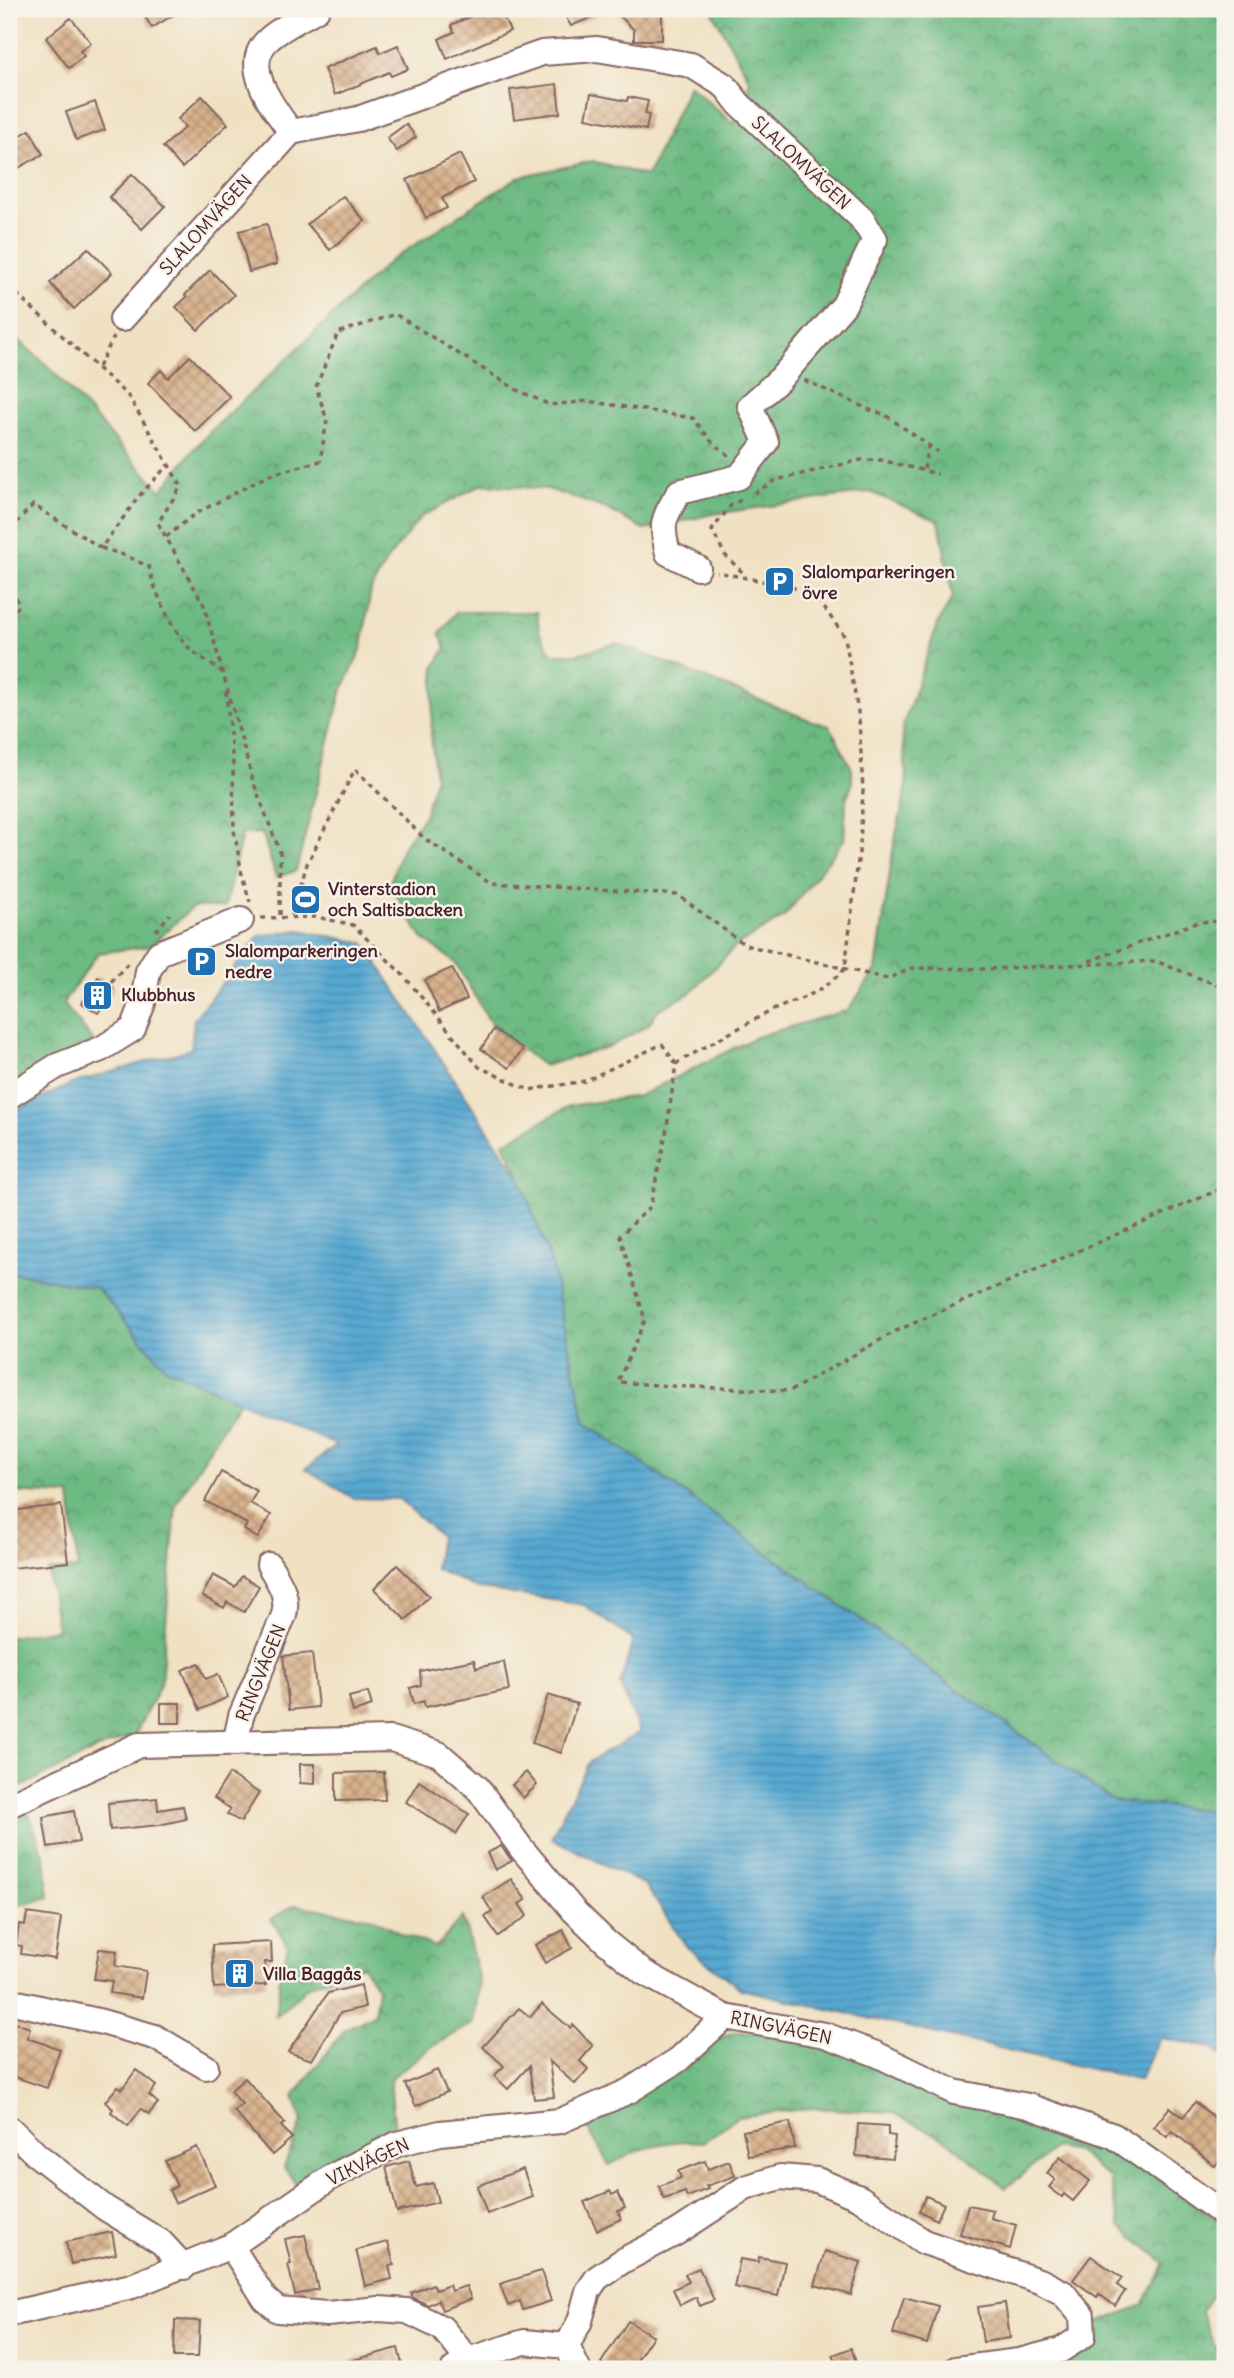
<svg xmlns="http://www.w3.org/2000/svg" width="1234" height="2378" font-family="Delius,sans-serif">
<defs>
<pattern id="forest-crowns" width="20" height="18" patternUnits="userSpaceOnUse" patternTransform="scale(1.75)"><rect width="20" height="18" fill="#6dba83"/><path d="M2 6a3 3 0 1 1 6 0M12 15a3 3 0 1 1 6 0" fill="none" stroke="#5c976b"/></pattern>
<pattern id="water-rules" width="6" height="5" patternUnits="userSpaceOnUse" patternTransform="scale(1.75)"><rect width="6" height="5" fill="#57a9d2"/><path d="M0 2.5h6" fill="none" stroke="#4a89ab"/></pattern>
<pattern id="building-cross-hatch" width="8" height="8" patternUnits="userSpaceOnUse" patternTransform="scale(1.75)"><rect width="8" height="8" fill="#d7b18b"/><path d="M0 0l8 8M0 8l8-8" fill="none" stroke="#b08f72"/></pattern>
</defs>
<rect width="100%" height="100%" fill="#f7f3e8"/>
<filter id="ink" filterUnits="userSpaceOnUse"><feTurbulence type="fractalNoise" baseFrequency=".0143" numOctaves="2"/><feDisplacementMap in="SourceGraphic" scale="14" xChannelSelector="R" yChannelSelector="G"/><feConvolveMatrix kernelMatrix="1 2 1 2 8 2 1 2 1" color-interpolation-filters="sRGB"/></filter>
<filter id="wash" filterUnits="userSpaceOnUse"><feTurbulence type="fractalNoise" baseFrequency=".00686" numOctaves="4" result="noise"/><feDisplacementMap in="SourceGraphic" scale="28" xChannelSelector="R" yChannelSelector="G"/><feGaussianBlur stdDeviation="1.57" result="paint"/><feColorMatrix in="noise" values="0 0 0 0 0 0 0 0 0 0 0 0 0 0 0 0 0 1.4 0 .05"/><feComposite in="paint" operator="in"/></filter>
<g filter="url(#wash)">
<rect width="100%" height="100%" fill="#f0e1c3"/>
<g fill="url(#forest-crowns)" stroke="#5c6c57" stroke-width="2">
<path d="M711,9H1225V1812L1113,1801L585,1422L551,1262L521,1180L504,1143L569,1106L639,1096L756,1037L848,1010L876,970L894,844L907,786L902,729L938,623L953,597L939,521L870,492L713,514L645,530L607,509L548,489L482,484L421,517L387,560L371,589L362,647L341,693L296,871L276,877L262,833L242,834L225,907H193L150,946L98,953L63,1003L94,1042L9,1086V332L51,369L161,491L195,448L211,431L390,261L518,177L593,161L647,176L689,85L734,124L750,81Z"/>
<path d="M456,612H537L539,631L552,654H577L617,643L812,721L830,726L852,769V785L846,799L844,840L784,917L736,946L690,993L658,1010L648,1025L611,1046L544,1066L494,1029L456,963L422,938L390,884L401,850L424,816L435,778L431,733L435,667L446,648L440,634Z"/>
<path d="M9,1272L97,1288L166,1368L239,1401L176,1504L161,1683L135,1735L97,1749L9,1793V1637L57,1629L48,1571L78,1569L70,1495L9,1492Z"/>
<path d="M26,1805L45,1858L49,1897L9,1908V1813Z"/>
<path d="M295,1905L373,1918L403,1935L436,1947L463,1917L479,1980L474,2023L434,2045L390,2079L395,2133L298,2187L284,2167L302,2122L294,2096L345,2029L374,2015L378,1989L362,1965L308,1986L276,2016L280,1977L288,1946L271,1919Z"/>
<path d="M739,2032L767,2033L832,2047L1111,2142L1225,2225V2275L1201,2312L1214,2345L1225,2354V2369H1064L1062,2359L1094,2343L1095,2324L1143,2305L1165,2263L1120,2226L1110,2179L1077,2151L1056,2147L1006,2188L945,2139L891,2112L811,2108L737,2117L703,2142C667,2138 641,2148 609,2165L584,2122L720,2036Z"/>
</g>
<path fill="url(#water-rules)" stroke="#50647e" stroke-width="2" d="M299,930L364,943L521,1180L551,1262L585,1422L1113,1801L1225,1812V2059L1212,2047L1160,2038L1139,2080L741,1989L687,1947L645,1885L551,1838L589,1762L640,1732L620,1685L633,1640L584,1605L476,1588L435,1569L440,1536L399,1499L353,1498L306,1469L336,1445L166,1368L97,1288L9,1272V1113L74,1083L191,1049L194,1019L259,936Z"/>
<g id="blocks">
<g fill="url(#building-cross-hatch)">
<path d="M140,9H183L152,28Z"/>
<path d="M487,9H500L510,31L447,59L439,39L454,32L451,25Z"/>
<path d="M561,9H612L571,26Z"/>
<path d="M613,9H662V40H634V30Z"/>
<path d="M71,18L91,43L80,51L84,56L69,68L46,38Z"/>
<path d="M398,45L408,69L391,76L389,72L335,95L324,69L377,46L380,53Z"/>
<path d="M557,84L560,113L514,119L510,90Z"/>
<path d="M591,94L627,101L628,97L648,101L645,114L649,115L646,130L586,118Z"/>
<path d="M202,96L228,124L182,168L163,147L185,127L178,119Z"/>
<path d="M95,102L105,130L76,140L66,112Z"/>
<path d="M406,124L416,137L397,151L387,138Z"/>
<path d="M30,130L43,154L17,169L9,155V142Z"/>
<path d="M460,154L474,182L442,198L447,208L426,218L407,180Z"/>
<path d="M132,174L165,206L142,229L109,197Z"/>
<path d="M343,196L365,221L330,250L307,224Z"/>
<path d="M267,224L277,264L249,272L239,231Z"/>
<path d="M88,248L112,273L74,309L50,283Z"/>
<path d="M210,270L234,295L198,330L176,307L187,297L185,295Z"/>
<path d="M190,356L230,397L195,431L148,383L161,370L168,378Z"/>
<path d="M452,968L467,999L439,1012L425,980Z"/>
<path d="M98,977L114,988L98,1013L82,1003Z"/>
<path d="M494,1029L523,1049L509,1068L481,1049Z"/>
<path d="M221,1472L257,1491L250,1503L271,1515L258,1538L244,1530L247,1524L205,1501Z"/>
<path d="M61,1505L68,1562L12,1568L9,1511Z"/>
<path d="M397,1565L429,1596L406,1620L374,1589Z"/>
<path d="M213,1575L235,1587L242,1576L259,1586L244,1612L227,1602L224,1608L202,1596Z"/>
<path d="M312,1653L318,1707L289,1710L283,1656Z"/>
<path d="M474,1660L476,1668L504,1662L509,1690L425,1707L424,1701L414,1704L410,1688L421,1685L420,1671Z"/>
<path d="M199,1663L206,1679L218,1674L228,1697L200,1710L182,1670Z"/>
<path d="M368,1692L372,1706L353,1712L349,1697Z"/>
<path d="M548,1695L577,1704L561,1753L532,1743Z"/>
<rect x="161" y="1703" width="19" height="20"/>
<path d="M300,1764H315V1784L300,1783Z"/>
<path d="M384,1772L385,1800L336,1801V1773Z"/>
<path d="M526,1772L537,1785L523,1798L512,1785Z"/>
<path d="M229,1774L259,1793L241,1822L227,1814L231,1809L214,1798Z"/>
<path d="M419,1781L469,1814L456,1834L406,1802Z"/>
<path d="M157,1798L158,1810L183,1806L186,1819L159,1825L110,1830L108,1803Z"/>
<path d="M74,1811L79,1842L48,1847L43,1817Z"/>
<path d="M501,1846L512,1861L495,1870L487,1853Z"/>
<path d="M511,1879L526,1900L519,1904L527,1916L498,1936L485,1917L492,1912L483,1897Z"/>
<path d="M27,1913L61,1918L55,1959L21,1954L22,1946L16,1945L19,1924L25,1925Z"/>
<path d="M563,1930L572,1948L545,1963L535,1945Z"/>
<path d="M271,1942L272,1962H265L266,1985L214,1988L212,1945Z"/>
<path d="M99,1949L117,1951L115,1966L146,1971L142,1998L110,1993L112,1981L94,1979Z"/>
<path d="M361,1985L365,2007L340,2013L312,2060L288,2052L328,1993Z"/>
<path d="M542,2004L570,2028L573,2025L593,2046L580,2061L588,2069L575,2084L549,2061L554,2097L534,2099L529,2066L508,2089L494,2076L504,2066L483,2047L519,2008L530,2017Z"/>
<path d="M15,2023L30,2028L27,2038L60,2049L47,2088L9,2075V2041Z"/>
<path d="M136,2070L156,2086L149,2095L158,2103L149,2114L141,2109L128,2126L111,2112L113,2109L105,2102L118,2086L122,2089Z"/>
<path d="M437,2070L447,2092L416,2106L405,2084Z"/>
<path d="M245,2078L285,2123L281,2126L292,2138L272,2155L234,2111L242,2104L230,2091Z"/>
<path d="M1195,2102L1225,2126V2153L1215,2166L1172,2131L1167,2137L1154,2127L1170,2107L1183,2117Z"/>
<path d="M790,2122L795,2148L748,2156L743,2131Z"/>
<path d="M858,2124L888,2126V2135L895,2136L893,2159L856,2156Z"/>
<path d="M197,2147L215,2185L175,2203L169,2190L177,2186L165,2161Z"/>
<path d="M1060,2157L1090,2181L1073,2201L1064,2194L1062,2197L1049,2187L1055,2180L1047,2173Z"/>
<path d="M409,2161L416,2187L433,2183L438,2202L397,2212L386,2167Z"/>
<path d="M705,2161L708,2169L729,2161L735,2176L706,2186L708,2189L687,2197L685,2192L664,2199L659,2186L681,2178L678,2171Z"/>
<path d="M523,2169L533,2197L487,2214L477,2186Z"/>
<path d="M610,2191L612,2195L618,2192L625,2208L618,2211L621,2219L597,2230L584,2202Z"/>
<path d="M926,2196L944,2204L937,2220L919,2211Z"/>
<path d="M968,2205L993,2210L991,2218L1016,2225L1010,2249L960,2234Z"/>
<path d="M112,2232L116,2254L71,2264L66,2242Z"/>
<path d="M305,2235L318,2289L295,2295L288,2264H291L285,2239Z"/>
<path d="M388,2242L394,2265L389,2266L392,2279L365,2286L356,2250Z"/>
<path d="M825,2251L861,2262L851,2295L815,2285Z"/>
<path d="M1091,2256L1122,2278L1117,2285L1125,2291L1115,2306L1099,2294L1097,2297L1073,2280Z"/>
<path d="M759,2257L785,2262L778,2296L734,2287L740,2259L758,2262Z"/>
<path d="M699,2268L714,2300L700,2306L696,2297L680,2305L673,2289L689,2282L685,2274Z"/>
<path d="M541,2271L551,2301L523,2310L520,2301L508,2306L500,2284Z"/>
<path d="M433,2284L436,2290L449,2285L451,2291L466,2286L471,2299L442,2310L438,2300L428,2305L413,2298L411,2293Z"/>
<path d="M904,2297L938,2306L927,2344L893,2334Z"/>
<path d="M1005,2303L1010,2338L983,2342L978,2307Z"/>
<path d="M175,2320L200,2321L198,2357H174Z"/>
<path d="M628,2321L653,2336L631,2369H610L601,2363Z"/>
<path d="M398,2348L403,2369H336L335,2365Z"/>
<path d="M851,2348L857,2365L839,2369L833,2355Z"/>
</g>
</g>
</g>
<g filter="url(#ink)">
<use href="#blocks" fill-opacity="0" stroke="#846360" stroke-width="2"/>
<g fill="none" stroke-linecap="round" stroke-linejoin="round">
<defs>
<g id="minor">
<path d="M291,132C274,108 238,65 270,38C283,27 302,18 317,9"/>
<path d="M122,319L291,132L358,119L542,53L597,49L691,65L725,86L739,104L861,218L875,239L844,305L780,379L750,406L766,442L739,477L679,492C663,520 660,522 668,553L698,568"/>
<path d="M9,1096L57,1066L101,1049L133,1029L143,1003L148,971L159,953L241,920"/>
<path d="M235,1743L241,1716L284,1615C289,1595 279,1582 269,1565"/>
<path d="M9,1805L139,1745L391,1739L439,1754L477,1787L521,1848L574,1911L606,1942L643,1972L725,2017L825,2035L876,2054L954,2092L1028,2106L1114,2136L1225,2215"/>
<path d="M9,2001L102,2022L155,2037L206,2067"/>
<path d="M9,2128L37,2155L105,2208L161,2242L184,2267"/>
<path d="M231,2246L265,2299L278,2310L327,2314L379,2309L407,2311L442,2328L468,2360"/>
<path d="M9,2314L132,2286L231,2246L333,2176L397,2144L440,2133L560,2121L629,2091L678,2060L725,2017"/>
<path d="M567,2346L580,2321L588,2291L597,2278L624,2260L676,2233L745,2188L780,2177L817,2180L860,2198L924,2242L1042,2282L1063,2293L1082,2316L1083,2336L1061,2350L1019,2361L956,2369"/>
<path d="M454,2369L468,2360L524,2342L567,2346L578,2369"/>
</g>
</defs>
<use href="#minor" stroke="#846360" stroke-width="28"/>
<g stroke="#846360" stroke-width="3.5" stroke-dasharray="5 5" stroke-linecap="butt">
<path d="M9,287L129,397L181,486L158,523L204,605L253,781L280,852V916"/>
<path d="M98,367L114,337"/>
<path d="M804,380L870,410L884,414L938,452"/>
<path d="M924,469L928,446"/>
<path d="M754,493L776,480L861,460H881L938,474"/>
<path d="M741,500L732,504L712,530L725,555L746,576"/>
<path d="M9,530L33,505L101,548L140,495L168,465"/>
<path d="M166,537L195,514L269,475L320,461L327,420L316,387L338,333L395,314L517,390L550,405L588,401L693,418L712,442L731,457"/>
<path d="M101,548L127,556L149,567C153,588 172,630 187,646C197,656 211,663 222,672"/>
<path d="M9,578L19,606L9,615"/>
<path d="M226,691L233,765L234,830L242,875L250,902"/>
<path d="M292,915L307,864L355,769L425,839L492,883L678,895L745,945L888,979L912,968L989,969L1155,961L1225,988"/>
<path d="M261,918L317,917L353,925L404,976L479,1067L529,1090L585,1081L662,1044L676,1064L666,1134L650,1207L620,1236L645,1320L618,1382L670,1386L790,1391L898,1330L1225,1187"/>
<path d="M156,931L170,914"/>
<path d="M1089,961L1198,922L1225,921"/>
<path d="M111,982L128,963"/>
<path d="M676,1064C707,1045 739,1028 771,1011C802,997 821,995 845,968L860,844L863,791L859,718L845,637L817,598L792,587L717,572"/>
</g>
<use href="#minor" stroke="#fff" stroke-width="24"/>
</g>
</g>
<defs>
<symbol id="parking-square" viewBox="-11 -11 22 22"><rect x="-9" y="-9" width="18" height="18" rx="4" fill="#1f6fb2" stroke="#f7f3e8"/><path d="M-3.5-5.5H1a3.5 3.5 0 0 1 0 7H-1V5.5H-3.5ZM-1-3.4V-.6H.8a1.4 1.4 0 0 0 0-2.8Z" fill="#fff"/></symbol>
<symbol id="stadium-square" viewBox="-11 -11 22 22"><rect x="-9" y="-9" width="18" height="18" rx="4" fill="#1f6fb2" stroke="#f7f3e8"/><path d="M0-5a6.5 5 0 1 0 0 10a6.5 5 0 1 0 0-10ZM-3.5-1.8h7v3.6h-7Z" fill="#fff"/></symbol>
<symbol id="building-square" viewBox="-11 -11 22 22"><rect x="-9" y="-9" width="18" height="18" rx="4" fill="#1f6fb2" stroke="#f7f3e8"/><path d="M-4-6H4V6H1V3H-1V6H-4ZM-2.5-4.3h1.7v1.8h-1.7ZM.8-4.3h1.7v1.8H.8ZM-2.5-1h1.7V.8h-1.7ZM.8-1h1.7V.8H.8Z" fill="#fff"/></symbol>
</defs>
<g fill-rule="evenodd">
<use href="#parking-square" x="762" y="564" width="35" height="35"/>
<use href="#stadium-square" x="288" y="882" width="35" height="35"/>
<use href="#parking-square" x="184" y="944" width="35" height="35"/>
<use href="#building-square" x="80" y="978" width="35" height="35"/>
<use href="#building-square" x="222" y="1956" width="35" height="35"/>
</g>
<g text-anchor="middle" stroke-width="5" stroke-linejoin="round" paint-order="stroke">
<g font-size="18" fill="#4a1f2b" stroke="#f7f3e8">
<text transform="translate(801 163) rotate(43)" y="6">SLALOMVÄGEN</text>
<text transform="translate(206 225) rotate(-48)" y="6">SLALOMVÄGEN</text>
<text transform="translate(261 1673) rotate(-68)" y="6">RINGVÄGEN</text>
<text transform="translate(781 2028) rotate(12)" y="6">RINGVÄGEN</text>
<text transform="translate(368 2162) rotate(-25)" y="6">VIKVÄGEN</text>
</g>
<g font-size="18" font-weight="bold" fill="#4a1f2b" stroke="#f7f3e8" text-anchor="start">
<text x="802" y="578">Slalomparkeringen<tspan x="802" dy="21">övre</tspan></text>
<text x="328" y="895">Vinterstadion<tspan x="328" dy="21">och Saltisbacken</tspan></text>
<text x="225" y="957">Slalomparkeringen<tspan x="225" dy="21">nedre</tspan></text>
<text x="121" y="1001">Klubbhus</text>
<text x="263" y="1980">Villa Baggås</text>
</g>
</g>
<rect width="1234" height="2378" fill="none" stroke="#f7f3e8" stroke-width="35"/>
</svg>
